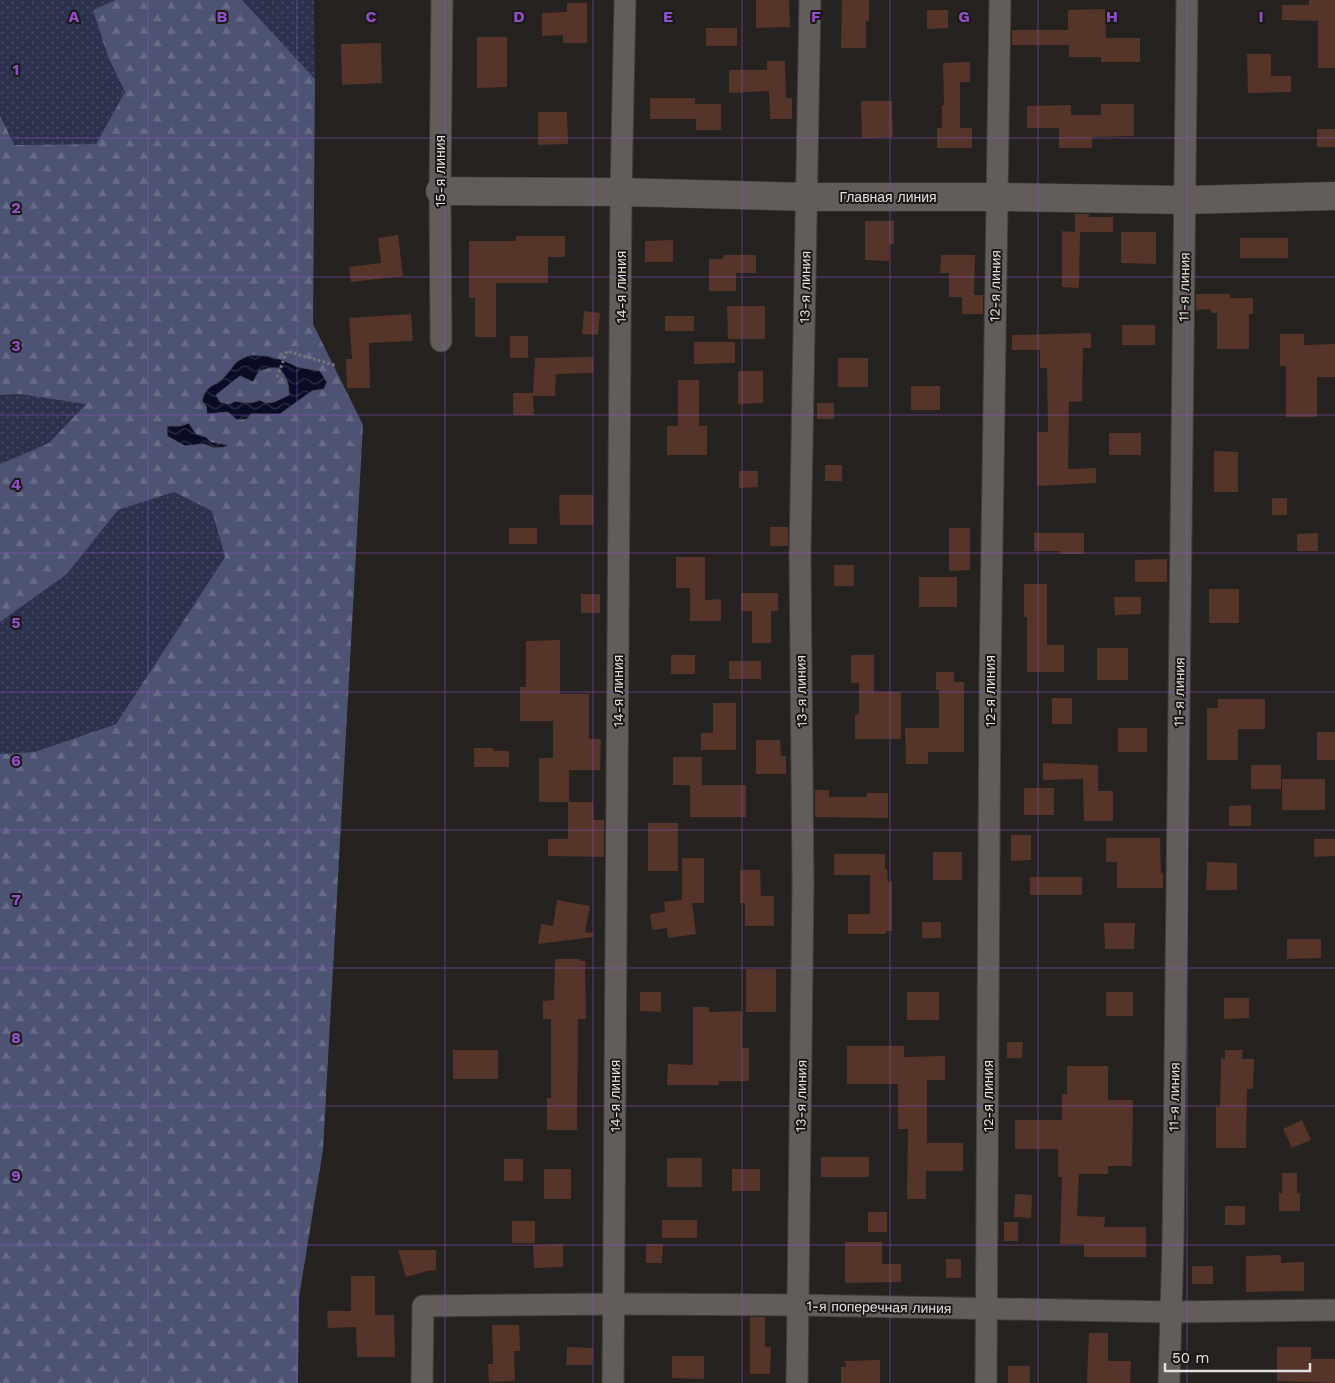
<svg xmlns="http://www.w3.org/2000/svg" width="1335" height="1383" font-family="'Work Sans',sans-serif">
<defs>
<pattern id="grass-dots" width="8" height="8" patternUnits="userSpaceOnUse" patternTransform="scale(1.25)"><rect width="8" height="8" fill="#2c314d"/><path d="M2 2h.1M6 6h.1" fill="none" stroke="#4a4f66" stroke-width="1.8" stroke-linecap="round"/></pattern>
<pattern id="forest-firs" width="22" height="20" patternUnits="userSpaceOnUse" patternTransform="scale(1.25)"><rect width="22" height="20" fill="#4d5373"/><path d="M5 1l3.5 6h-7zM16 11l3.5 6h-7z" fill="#666b86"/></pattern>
<pattern id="water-waves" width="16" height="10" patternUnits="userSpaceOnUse" patternTransform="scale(1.25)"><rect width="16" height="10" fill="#0a0c25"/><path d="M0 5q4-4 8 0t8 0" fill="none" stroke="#2e2f44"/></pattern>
</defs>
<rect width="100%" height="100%" fill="#262220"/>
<g fill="url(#grass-dots)">
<path d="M0,0H115L94,10L109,59L125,92L96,144L13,145L0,115Z"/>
<path d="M242,0H314L315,79L242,2Z"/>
<path d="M19,394L87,403L49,443L0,464V395Z"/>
<path d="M174,492L212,511L225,557L116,724L34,752L0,754V622L67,574L118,510Z"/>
</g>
<path fill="url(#forest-firs)" d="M115,0H242L315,79L313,324L363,425L323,1150L299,1297L298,1383H0V754L34,752L116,724L225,557L212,511L174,492L118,510L67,574L0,622V464L49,443L86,404L19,394L0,395V115L14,145L96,144L125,92L109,59L93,10Z"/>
<g fill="url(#water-waves)" stroke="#4b4c5d" fill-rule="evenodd">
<path d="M251,355L267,356L283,360L298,367L320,371L327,382L324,389L312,391L280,414H251L247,419L237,420L228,412L207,414L206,406L202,401C206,385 212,388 223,378C236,365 231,362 251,355ZM270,368H279C286,376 289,383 289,395L274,402L266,403L260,400C251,404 245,403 235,401L230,404L220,402L216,395L240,376L253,382L259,371Z"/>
<path d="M189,423L196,434L206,437L211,442L228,445L224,447L214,448L204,444L185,446L167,436V426H180Z"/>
</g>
<g fill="#553429">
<path d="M756,0H789L790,27L756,28Z"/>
<path d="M842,0H869V21H866V48H841Z"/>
<path d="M1309,0H1335V68H1318V21L1282,20V5H1309Z"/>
<path d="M567,3H587V43H563V35L542,36V13L567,12Z"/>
<path d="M1105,9L1106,38H1140V62H1101V57H1069V45H1012V30H1068V10Z"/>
<path d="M927,10H948V28L927,29Z"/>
<rect x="706" y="28" width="31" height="18"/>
<path d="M477,37H507V87L477,88Z"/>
<path d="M381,43L382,83L342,85L341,44Z"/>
<path d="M1247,54H1271V76H1291V92L1248,93Z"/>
<path d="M767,61H785L786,98H792V119H770L769,91L729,93V70H767Z"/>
<path d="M970,62V82H960V128H972V148H937V128H942V105H944L943,63Z"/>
<path d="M650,98H695V104H721V130H696V119H650Z"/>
<path d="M861,101H892L893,137L862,138Z"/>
<path d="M1101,104H1134V136L1092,137V148H1059V128H1027V106L1071,105V115H1101Z"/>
<path d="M538,112H567L568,144L538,145Z"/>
<rect x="1317" y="129" width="18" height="18"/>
<path d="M1075,214H1089V217H1113V232H1080L1079,288L1062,287V231L1075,232Z"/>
<path d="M865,221H894V244H889V261L865,260Z"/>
<path d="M1121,232H1156V264L1121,263Z"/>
<path d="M398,235L403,276L351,282L349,267L381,263L378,238Z"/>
<path d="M516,236H565V257H548V283H496V337H475V298H469V241H516Z"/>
<rect x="1240" y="238" width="48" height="20"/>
<path d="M673,240V262H645V241Z"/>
<path d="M723,255H756V273H736V291H709V259H723Z"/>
<path d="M941,255H975L974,295H983V314H962V297H949V273H940Z"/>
<path d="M1196,294H1230V298H1253V314H1249V349H1217V313H1211V309L1196,310Z"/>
<path d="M727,306H765V339H728Z"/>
<path d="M584,311L600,313L598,335L582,334Z"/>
<path d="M411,314L413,341L369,343L370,388H347L346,359H352L349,318Z"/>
<rect x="665" y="316" width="29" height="15"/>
<rect x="1122" y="325" width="33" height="20"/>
<path d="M1091,333V348H1083L1082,401L1069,402L1068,469L1096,468V483L1037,486V432H1048L1047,368H1040V350H1012V335Z"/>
<path d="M1280,334H1304V345L1335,344V377H1317V417H1286V366H1280Z"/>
<rect x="510" y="336" width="18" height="22"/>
<path d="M694,342H735V363L694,364Z"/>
<path d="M593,357V373L556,374L555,396H533L534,415H513V393H533L535,358Z"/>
<rect x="838" y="358" width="30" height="29"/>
<path d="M738,371H763V403L738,404Z"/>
<path d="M678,380H699V426H707V455H667V426H678Z"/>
<rect x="911" y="386" width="29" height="24"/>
<rect x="817" y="403" width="17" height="16"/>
<rect x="1109" y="433" width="32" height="22"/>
<path d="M1214,451L1238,452V492H1214Z"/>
<rect x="825" y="465" width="17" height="16"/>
<path d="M739,471H758V487L739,488Z"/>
<path d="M559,495H593V525H560Z"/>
<rect x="1272" y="498" width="15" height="17"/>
<rect x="770" y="527" width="18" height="19"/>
<rect x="509" y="528" width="28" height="16"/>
<path d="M949,528H970V570L949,571Z"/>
<path d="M1034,533H1084V554H1060V551H1034Z"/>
<path d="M1318,533V551H1297V534Z"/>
<path d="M676,557H705V600L721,599V621H690V588H676Z"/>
<path d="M1167,559V582H1135V560Z"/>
<rect x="834" y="565" width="20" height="21"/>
<rect x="919" y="577" width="38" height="30"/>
<path d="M1024,584H1047V645H1064V672H1027V617H1024Z"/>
<rect x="1209" y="589" width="30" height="34"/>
<path d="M741,593H778V611H771V643H752V611H741Z"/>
<rect x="581" y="594" width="19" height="19"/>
<path d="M1114,597H1141V614L1115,615Z"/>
<path d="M560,640V694H589V739H601L600,770H569V802H593V820H604V857L548,856V839H568V802H539V758H553V721H520V687H526V641Z"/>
<rect x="1097" y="648" width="31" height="32"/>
<rect x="671" y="655" width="24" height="19"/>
<path d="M851,655H874V692H901V739H855V715L859,714V683H851Z"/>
<rect x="729" y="661" width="32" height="18"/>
<path d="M936,672H954V682H964V752H928V764H906L905,728H939V690H936Z"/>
<rect x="1052" y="698" width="20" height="26"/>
<path d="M1218,699H1265V729H1238V760H1207V708H1218Z"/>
<path d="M713,703H736V750H701V733H713Z"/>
<rect x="1118" y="728" width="29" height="24"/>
<rect x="1317" y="732" width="18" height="28"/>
<path d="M756,740H780L781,756H786V774H756Z"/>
<path d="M474,748H493V751H509V767H474Z"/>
<rect x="673" y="757" width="29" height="28"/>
<path d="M1043,763L1098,765V791H1113V821H1084L1083,779L1043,780Z"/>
<rect x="1251" y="765" width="30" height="24"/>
<rect x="1282" y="779" width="43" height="31"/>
<rect x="690" y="785" width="56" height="32"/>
<rect x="1024" y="788" width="30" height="27"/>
<path d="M815,790H829V797H867V793H888V818L815,817Z"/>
<path d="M1251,805V826H1229V806Z"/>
<rect x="648" y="823" width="30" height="48"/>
<path d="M1011,835H1031V860L1011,861Z"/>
<path d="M1106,838H1160L1161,873H1163V888H1117V862H1106Z"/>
<path d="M1314,839H1335V856L1314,857Z"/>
<rect x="933" y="852" width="29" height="28"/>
<path d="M834,854H885V869H887L888,882H892V931H886V934H848V914H870V875H834Z"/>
<path d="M682,858H704V903H692L696,934L668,938L667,928L652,930L650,914L665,912L664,902L682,900Z"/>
<path d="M1207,862L1237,863V890H1206Z"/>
<path d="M740,870H760L761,896H774V926H745V903H740Z"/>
<rect x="1030" y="877" width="52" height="18"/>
<path d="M557,900L590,906L585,932L593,933V937L538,944L541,924L553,926Z"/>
<rect x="922" y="922" width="19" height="16"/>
<path d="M1104,923H1135L1134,949H1105Z"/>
<path d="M1287,939H1321V958L1287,959Z"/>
<path d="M555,959H581V961H585L586,1019H578L577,1130H547V1098H551V1019H543V1001L554,1000Z"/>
<rect x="746" y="969" width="30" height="43"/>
<path d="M640,992H661V1012L640,1011Z"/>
<rect x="907" y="992" width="32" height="28"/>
<rect x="1106" y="992" width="27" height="24"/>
<path d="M1224,998H1249V1018L1224,1019Z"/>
<path d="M693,1007H709V1012L742,1011V1048H749V1081H719V1085H667L668,1064L693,1065Z"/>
<path d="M1007,1042H1023L1022,1058H1007Z"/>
<path d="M847,1046H904V1057L945,1056V1080H927V1143H963V1171H926V1199H907L908,1129H898V1084H847Z"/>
<rect x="453" y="1050" width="45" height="29"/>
<path d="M1225,1050H1243L1242,1059H1254L1253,1089H1247L1246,1148H1216V1107H1220L1221,1058L1225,1059Z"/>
<path d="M1067,1066H1108V1100H1133L1132,1166H1108V1174H1079L1077,1216L1105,1217L1104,1227H1146V1257H1084V1244H1060L1062,1177H1058V1149H1015V1120H1062V1094H1067Z"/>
<path d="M1302,1120L1311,1140L1292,1148L1283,1129Z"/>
<rect x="821" y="1157" width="48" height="20"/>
<rect x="667" y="1158" width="35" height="29"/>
<rect x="504" y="1159" width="19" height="22"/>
<rect x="544" y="1169" width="27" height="30"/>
<rect x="732" y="1169" width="28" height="22"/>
<path d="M1282,1173H1297V1193H1300V1211H1279V1193H1282Z"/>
<path d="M1015,1194L1032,1195L1031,1218L1014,1217Z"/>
<rect x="1225" y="1206" width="20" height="19"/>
<rect x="868" y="1212" width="19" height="20"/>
<rect x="662" y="1220" width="35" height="18"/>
<rect x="512" y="1221" width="23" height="22"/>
<rect x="1004" y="1222" width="14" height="19"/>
<path d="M845,1242H882V1264H901V1282L845,1283Z"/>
<path d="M563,1244V1267L534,1268L533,1245Z"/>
<path d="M646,1244H663L662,1263H646Z"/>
<path d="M398,1250H436V1270L427,1271L406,1277Z"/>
<path d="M1281,1255V1263L1304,1262V1291L1246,1292V1256Z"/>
<rect x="946" y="1259" width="15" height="19"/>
<rect x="1192" y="1266" width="21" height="18"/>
<path d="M351,1276H375V1315H394L395,1357H357L356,1327L328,1328L327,1311H351Z"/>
<path d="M750,1317H765V1347H771L770,1374H750Z"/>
<path d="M492,1325H519L520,1351H514L515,1381L489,1382L488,1364H493Z"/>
<path d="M1089,1333H1108V1361H1131L1130,1383H1087Z"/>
<path d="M567,1347L593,1348L592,1365H566Z"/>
<path d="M1277,1347H1311V1359H1335V1383L1277,1381Z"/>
<path d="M672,1356H704V1379L672,1378Z"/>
<path d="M880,1360V1383H841V1367H846L845,1361Z"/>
<rect x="1008" y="1366" width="22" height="17"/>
</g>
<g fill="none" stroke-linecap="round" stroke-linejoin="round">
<defs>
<g id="minor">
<path d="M441,341L440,191L442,0"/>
<path d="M422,1383L423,1306L614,1304L798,1305L1170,1312L1335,1310"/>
<path d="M613,1383L621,192L625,0"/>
<path d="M797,1383L803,884L800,554L810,0"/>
<path d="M986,1383L990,677L1000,0"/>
<path d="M1169,1383L1173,1243L1187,0"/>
</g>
<path id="tertiary" d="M440,191L621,192L807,197H996L1185,200L1335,196"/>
</defs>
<use href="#minor" stroke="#423e3d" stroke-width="23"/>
<use href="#tertiary" stroke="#423e3d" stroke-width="29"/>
<path stroke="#787473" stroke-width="3" stroke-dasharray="2.5 2.5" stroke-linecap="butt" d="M277,377L287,351L337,366"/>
<use href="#minor" stroke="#625d5b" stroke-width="21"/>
<use href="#tertiary" stroke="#625d5b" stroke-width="28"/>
</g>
<path fill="none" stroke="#9050c5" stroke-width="1" stroke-opacity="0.55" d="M148,0V1383M297,0V1383M445,0V1383M593,0V1383M742,0V1383M890,0V1383M1038,0V1383M1187,0V1383M0,138H1335M0,277H1335M0,415H1335M0,553H1335M0,692H1335M0,830H1335M0,968H1335M0,1106H1335M0,1245H1335"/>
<g text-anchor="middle" stroke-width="4" stroke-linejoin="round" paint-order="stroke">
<g font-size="14" fill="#e3e0df" stroke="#1c1817">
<text transform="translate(440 171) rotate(-90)" y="5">15-я линия</text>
<text x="888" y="202">Главная линия</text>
<text transform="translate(995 286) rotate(-89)" y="5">12-я линия</text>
<text transform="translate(621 287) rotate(-90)" y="5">14-я линия</text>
<text transform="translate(805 287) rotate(-89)" y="5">13-я линия</text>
<text transform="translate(1184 287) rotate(-89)" y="5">11-я линия</text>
<text transform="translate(618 691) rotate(-90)" y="5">14-я линия</text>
<text transform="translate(801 691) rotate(-91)" y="5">13-я линия</text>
<text transform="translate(990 691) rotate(-90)" y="5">12-я линия</text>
<text transform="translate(1179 692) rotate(-89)" y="5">11-я линия</text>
<text transform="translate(615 1096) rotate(-90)" y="5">14-я линия</text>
<text transform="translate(801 1096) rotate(-89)" y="5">13-я линия</text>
<text transform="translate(988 1096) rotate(-90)" y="5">12-я линия</text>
<text transform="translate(1174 1097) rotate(-89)" y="5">11-я линия</text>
<text transform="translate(879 1307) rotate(1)" y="5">1-я поперечная линия</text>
</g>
</g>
<g font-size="16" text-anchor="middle" font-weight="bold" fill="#9050c5" stroke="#1c1817" stroke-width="4" stroke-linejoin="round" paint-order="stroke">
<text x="74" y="22">A</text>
<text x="222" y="22">B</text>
<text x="371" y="22">C</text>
<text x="519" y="22">D</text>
<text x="668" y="22">E</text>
<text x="816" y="22">F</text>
<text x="964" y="22">G</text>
<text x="1112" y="22">H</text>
<text x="1261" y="22">I</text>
<text x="16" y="75">1</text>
<text x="16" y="213">2</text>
<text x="16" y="351">3</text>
<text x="16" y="490">4</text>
<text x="16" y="628">5</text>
<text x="16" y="766">6</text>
<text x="16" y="905">7</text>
<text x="16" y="1043">8</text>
<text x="16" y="1181">9</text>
</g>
<path d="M1165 1363v8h145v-8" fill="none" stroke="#e3e0df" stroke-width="2.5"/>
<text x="1172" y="1363" font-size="15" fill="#e3e0df" stroke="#1c1817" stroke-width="4" paint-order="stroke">50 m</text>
</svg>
